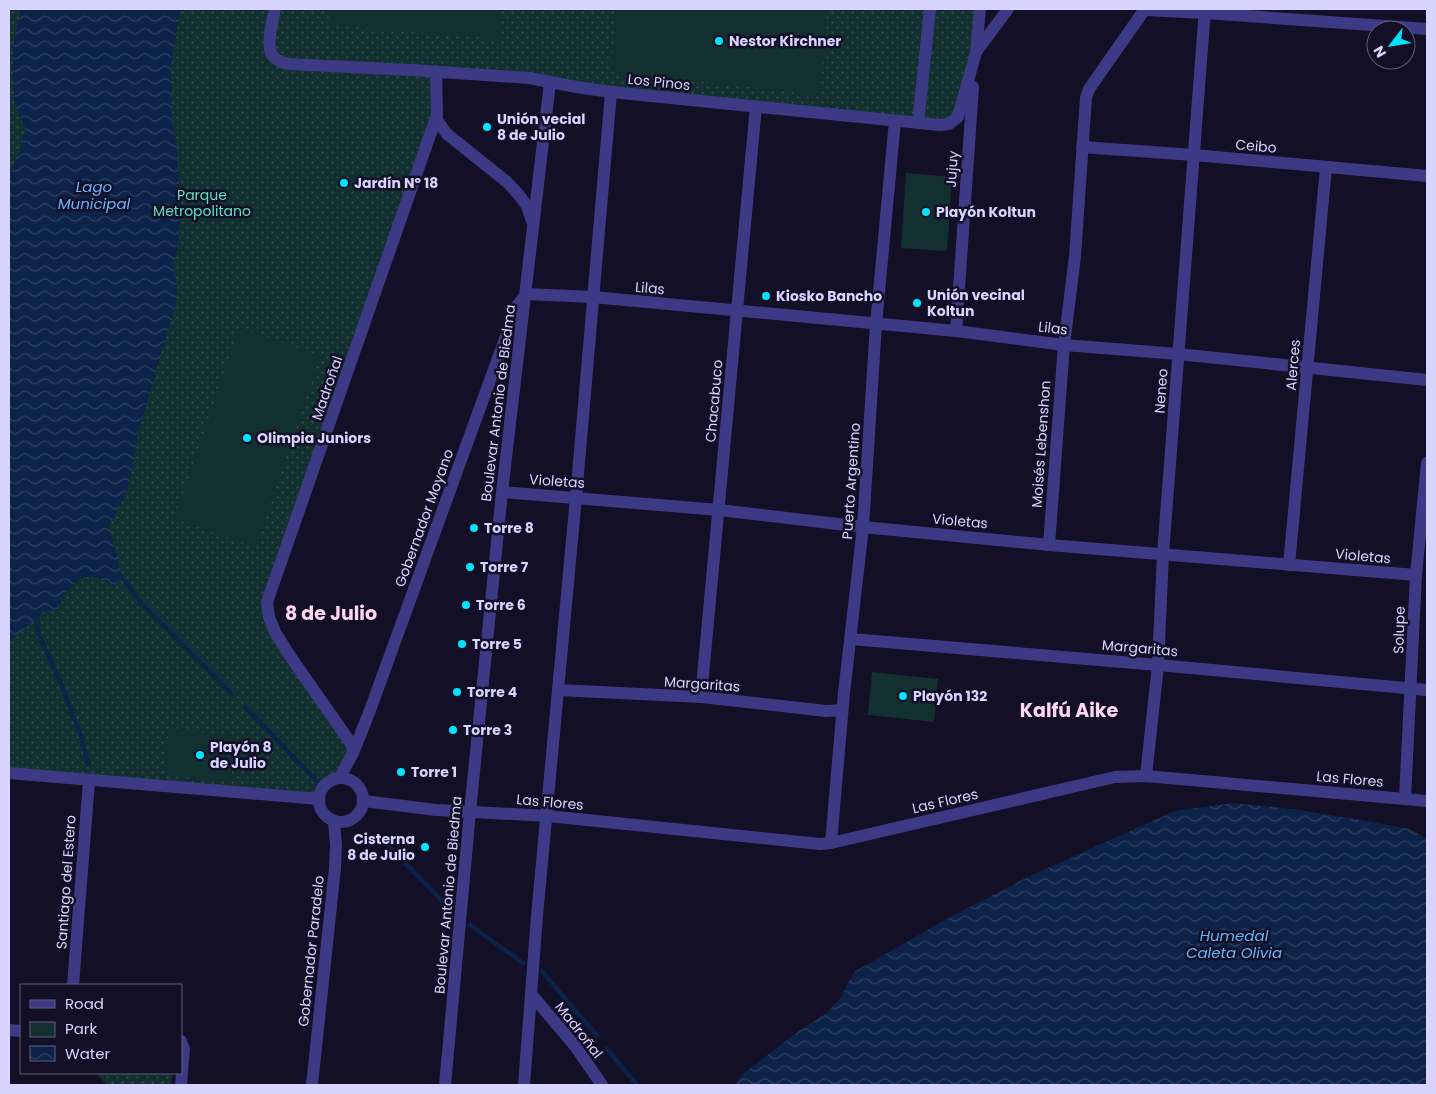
<svg xmlns="http://www.w3.org/2000/svg" width="1436" height="1094" font-family="Poppins,sans-serif">
<defs>
<pattern id="green-dots" width="8" height="8" patternUnits="userSpaceOnUse" patternTransform="scale(1.25)"><rect width="8" height="8" fill="#12302f"/><path d="M2 2h.1M6 6h.1" fill="none" stroke="#344d4e" stroke-width="1.8" stroke-linecap="round"/></pattern>
<pattern id="water-waves" width="16" height="10" patternUnits="userSpaceOnUse" patternTransform="scale(1.25)"><rect width="16" height="10" fill="#0c2248"/><path d="M0 5q4-4 8 0t8 0" fill="none" stroke="#2f4163"/></pattern>
</defs>
<rect width="100%" height="100%" fill="#130f26"/>
<g fill="url(#green-dots)">
<path d="M9,9H980L976,52L949,124L436,71L437,115L267,602L269,617L352,745L340,777C327,780 321,787 319,799L9,773Z"/>
<path d="M96,1073H172L171,1085H107Z"/>
</g>
<g fill="#12302f">
<path d="M332,9H500L498,39L331,25Z"/>
<path d="M616,9H827L820,95L611,72Z"/>
<path d="M906,173L952,177L947,251L901,248Z"/>
<path d="M240,328L320,356L255,547L174,519Z"/>
<path d="M872,672L938,679L934,722L868,715Z"/>
<path d="M169,729L236,736L231,782L164,775Z"/>
</g>
<g fill="url(#water-waves)">
<path d="M21,9H180L171,66L172,118L177,153L180,203L178,249L173,265L177,288L176,304L139,429L128,490L109,526L122,577L115,586C108,583 100,578 93,577C77,574 62,596 57,609L43,612L15,637L9,641V177L20,151L25,129L14,100L13,76V46Z"/>
<path d="M1234,803L1292,809L1367,821L1410,829L1427,839V1085H736L740,1076L799,1031L827,1013L841,997L854,972L952,916L1030,876L1175,811Z"/>
</g>
<g fill="none" stroke-linecap="round" stroke-linejoin="round">
<g stroke="#0c2248" stroke-width="4.5">
<path d="M122,577L141,603L231,693"/>
<path d="M37,617L38,633L62,686L81,736L88,764"/>
<path d="M245,707L317,781"/>
<path d="M378,835L447,906"/>
<path d="M470,925L523,963"/>
<path d="M542,971L597,1036"/>
<path d="M607,1049L637,1085"/>
</g>
<g stroke="#3d3a85" stroke-width="12">
<path d="M275,9C273,20 265,46 273,56C276,60 282,62 287,64L411,70L529,78L582,88L611,92L940,125L949,124L958,117L976,52L1008,9"/>
<path d="M1144,10L1205,13L1427,29"/>
<path d="M976,52L980,9"/>
<path d="M436,119L447,134L507,182L519,195L527,206L532,221"/>
<path d="M918,123L930,9"/>
<path d="M1082,147L1194,155L1427,176"/>
<path d="M526,294L593,297L956,331L1064,345L1178,354L1427,380"/>
<path d="M956,331L973,87"/>
<path d="M502,492L719,510L863,527L1049,545L1416,575"/>
<path d="M1049,545L1064,345L1075,256L1086,98L1089,89L1145,9"/>
<path d="M1289,565L1326,167"/>
<path d="M851,639L1158,665L1427,690"/>
<path d="M559,690L701,697L826,711L842,710"/>
<path d="M701,697L756,106"/>
<path d="M353,753L352,745L290,656L275,632L269,617L267,602L437,115L436,71"/>
<path d="M9,773L319,799"/>
<path d="M1146,776L1158,665L1163,554L1205,9"/>
<path d="M340,777L353,753L369,713L517,306L523,298"/>
<circle cx="341" cy="800" r="22"/>
<path d="M1405,798L1416,575L1427,463"/>
<path d="M364,801L436,810L548,816L820,844L831,843L1115,777L1146,776L1427,801"/>
<path d="M831,843L844,693L863,527L876,324L895,121"/>
<path d="M73,985L89,781"/>
<path d="M531,994L575,1046L602,1085"/>
<path d="M9,1030L21,1031"/>
<path d="M181,1085L184,1049L181,1041"/>
<path d="M312,1085L335,868L336,845L334,821"/>
<path d="M445,1085L470,812L502,492L550,82"/>
<path d="M524,1085L537,916L576,497L611,92"/>
</g>
</g>
<g fill="#00e5ff" stroke="#130f26" stroke-width="2">
<circle cx="719" cy="41" r="5"/>
<circle cx="487" cy="127" r="5"/>
<circle cx="344" cy="183" r="5"/>
<circle cx="926" cy="212" r="5"/>
<circle cx="766" cy="296" r="5"/>
<circle cx="917" cy="303" r="5"/>
<circle cx="247" cy="438" r="5"/>
<circle cx="474" cy="528" r="5"/>
<circle cx="470" cy="567" r="5"/>
<circle cx="466" cy="605" r="5"/>
<circle cx="462" cy="644" r="5"/>
<circle cx="457" cy="692" r="5"/>
<circle cx="903" cy="696" r="5"/>
<circle cx="453" cy="730" r="5"/>
<circle cx="200" cy="755" r="5"/>
<circle cx="401" cy="772" r="5"/>
<circle cx="425" cy="847" r="5"/>
</g>
<g text-anchor="middle" stroke-width="5" stroke-linejoin="round" paint-order="stroke">
<g font-size="14" font-weight="bold" fill="#d9d4ff" stroke="#130f26" text-anchor="start">
<text x="729" y="46">Nestor Kirchner</text>
<text x="497" y="124">Unión vecial<tspan x="497" dy="16">8 de Julio</tspan></text>
<text x="354" y="188">Jardín Nº 18</text>
<text x="936" y="217">Playón Koltun</text>
<text x="927" y="300">Unión vecinal<tspan x="927" dy="16">Koltun</tspan></text>
<text x="776" y="301">Kiosko Bancho</text>
<text x="257" y="443">Olimpia Juniors</text>
<text x="484" y="533">Torre 8</text>
<text x="480" y="572">Torre 7</text>
<text x="476" y="610">Torre 6</text>
<text x="472" y="649">Torre 5</text>
<text x="467" y="697">Torre 4</text>
<text x="913" y="701">Playón 132</text>
<text x="463" y="735">Torre 3</text>
<text x="210" y="752">Playón 8<tspan x="210" dy="16">de Julio</tspan></text>
<text x="411" y="777">Torre 1</text>
<text x="415" y="844" text-anchor="end">Cisterna<tspan x="415" dy="16">8 de Julio</tspan></text>
</g>
<g font-size="14" fill="#d9d4ff" stroke="#130f26">
<text transform="translate(659 82) rotate(6)" y="5">Los Pinos</text>
<text transform="translate(1256 146) rotate(5)" y="5">Ceibo</text>
<text transform="translate(952 169) rotate(-86)" y="5">Jujuy</text>
<text transform="translate(650 288) rotate(5)" y="5">Lilas</text>
<text transform="translate(1053 328) rotate(7)" y="5">Lilas</text>
<text transform="translate(1293 365) rotate(-85)" y="5">Alerces</text>
<text transform="translate(327 388) rotate(-71)" y="5">Madroñal</text>
<text transform="translate(1161 391) rotate(-86)" y="5">Neneo</text>
<text transform="translate(714 401) rotate(-85)" y="5">Chacabuco</text>
<text transform="translate(498 403) rotate(-83)" y="5">Boulevar Antonio de Biedma</text>
<text transform="translate(1041 444) rotate(-86)" y="5">Moisés Lebenshon</text>
<text transform="translate(557 481) rotate(4)" y="5">Violetas</text>
<text transform="translate(851 481) rotate(-86)" y="5">Puerto Argentino</text>
<text transform="translate(424 518) rotate(-70)" y="5">Gobernador Moyano</text>
<text transform="translate(960 521) rotate(5)" y="5">Violetas</text>
<text transform="translate(1363 556) rotate(5)" y="5">Violetas</text>
<text transform="translate(1399 630) rotate(-88)" y="5">Solupe</text>
<text transform="translate(1140 648) rotate(5)" y="5">Margaritas</text>
<text transform="translate(702 684) rotate(4)" y="5">Margaritas</text>
<text transform="translate(1350 779) rotate(5)" y="5">Las Flores</text>
<text transform="translate(945 801) rotate(-13)" y="5">Las Flores</text>
<text transform="translate(550 802) rotate(5)" y="5">Las Flores</text>
<text transform="translate(66 882) rotate(-86)" y="5">Santiago del Estero</text>
<text transform="translate(448 895) rotate(-85)" y="5">Boulevar Antonio de Biedma</text>
<text transform="translate(311 951) rotate(-84)" y="5">Gobernador Paradelo</text>
<text transform="translate(579 1030) rotate(52)" y="5">Madroñal</text>
</g>
<g font-size="14" fill="#5fe0c0" stroke="#130f26">
<text x="202" y="200">Parque<tspan x="202" dy="16">Metropolitano</tspan></text>
</g>
<g font-size="15" font-style="italic" fill="#62b6ff" stroke="#130f26">
<text x="94" y="192">Lago<tspan x="94" dy="17">Municipal</tspan></text>
<text x="1234" y="941">Humedal<tspan x="1234" dy="17">Caleta Olivia</tspan></text>
</g>
<g font-size="19" font-weight="bold" fill="#ffd6f0" stroke="#130f26">
<text x="331" y="620">8 de Julio</text>
<text x="1069" y="717">Kalfú Aike</text>
</g>
</g>
<rect width="1436" height="1094" fill="none" stroke="#d9d4ff" stroke-width="20"/>
<rect x="20" y="984" width="162" height="90" fill="#130f26" stroke="#625e7d"/>
<rect x="30" y="1000" width="25" height="8" fill="#3d3a85" stroke="#625e7d"/>
<text x="65" y="1009" font-size="15" fill="#d9d4ff">Road</text>
<rect x="30" y="1022" width="25" height="15" fill="#12302f" stroke="#625e7d"/>
<text x="65" y="1034" font-size="15" fill="#d9d4ff">Park</text>
<rect x="30" y="1046" width="25" height="15" fill="url(#water-waves)" stroke="#625e7d"/>
<text x="65" y="1059" font-size="15" fill="#d9d4ff">Water</text>
<g transform="translate(1391 45) rotate(239)"><circle r="24" fill="#130f26" stroke="#625e7d"/>
<path d="M0-4L9 19L0 12L-9 19Z" fill="#00e5ff"/>
<text y="-8" font-size="14" font-weight="bold" text-anchor="middle" fill="#d9d4ff">N</text>
</g>
</svg>
